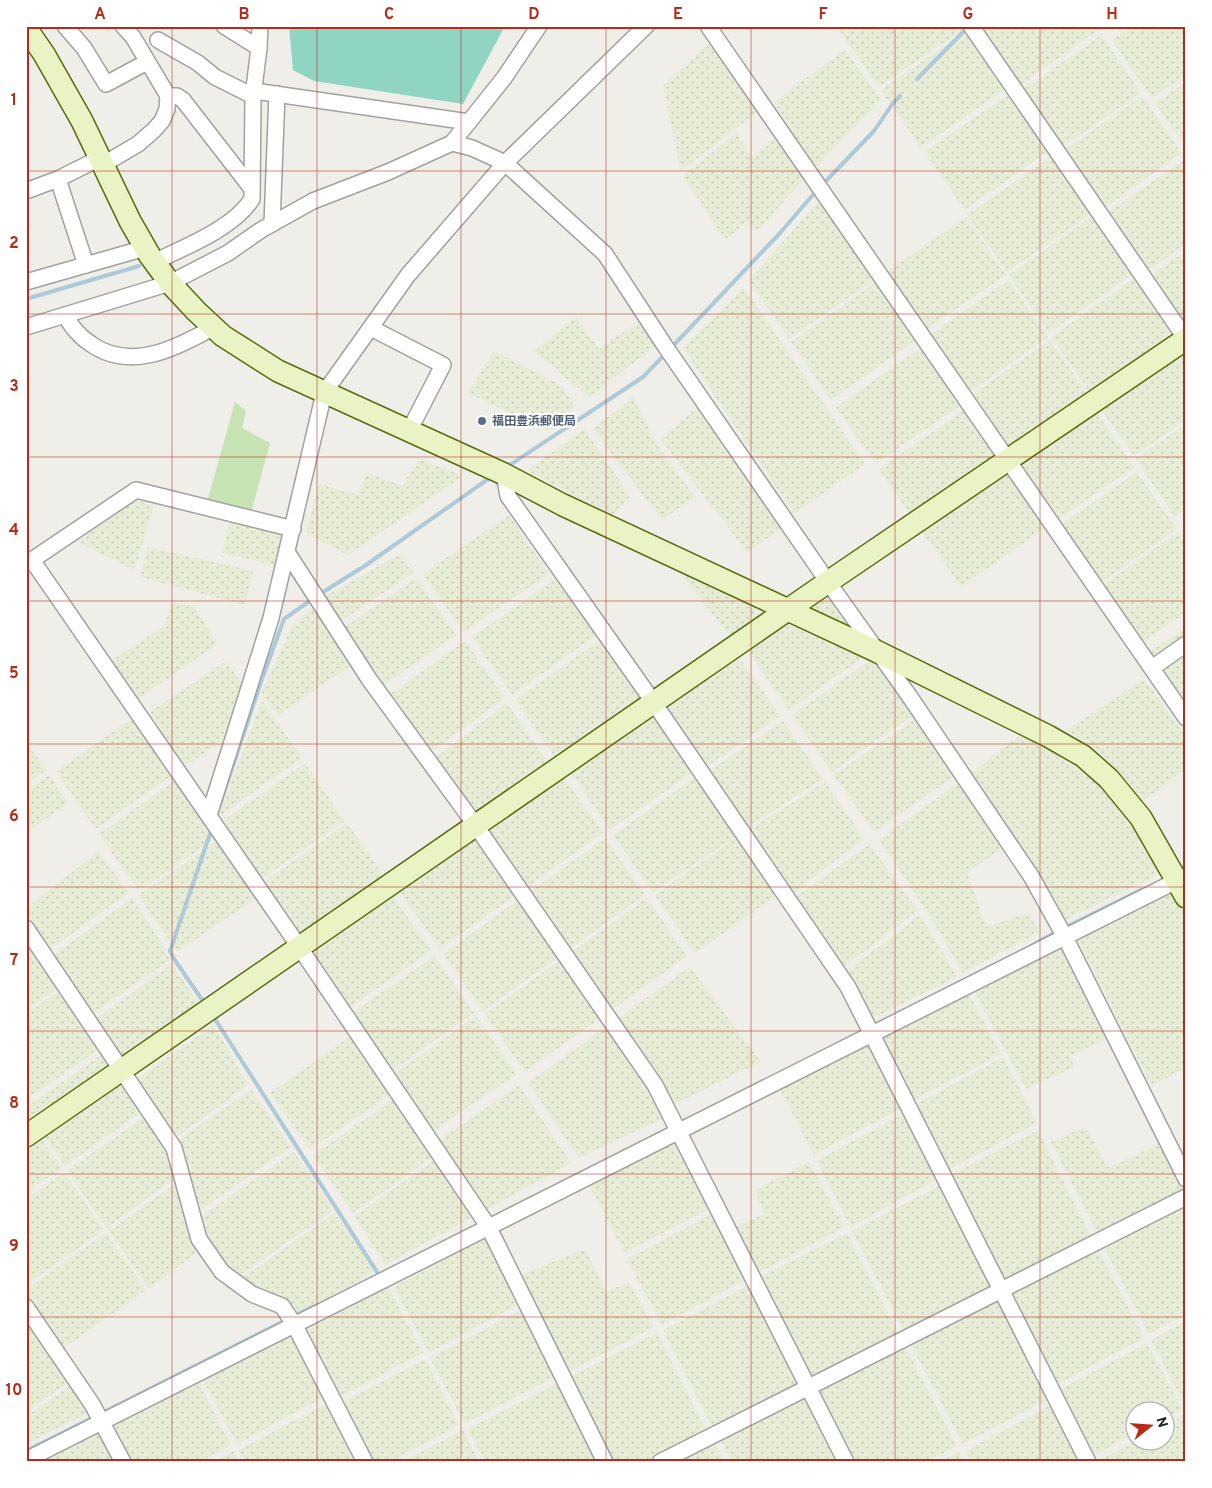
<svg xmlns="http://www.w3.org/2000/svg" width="1212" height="1488" font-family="Overpass,'Noto Sans JP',sans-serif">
<defs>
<pattern id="farmland-dots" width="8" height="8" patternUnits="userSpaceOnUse" patternTransform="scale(1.25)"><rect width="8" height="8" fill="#e7ecd6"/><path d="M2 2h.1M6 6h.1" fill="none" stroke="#c6cab7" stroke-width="1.8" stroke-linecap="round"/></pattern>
</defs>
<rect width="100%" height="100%" fill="#efeee8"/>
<g fill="url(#farmland-dots)">
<path d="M845,26H964L965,28L879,87L839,30Z"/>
<path d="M979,26H1095L1098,30L1013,90Z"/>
<path d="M1133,26H1186V75L1152,98L1112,40Z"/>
<path d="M966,31L1006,88L921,148L881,90Z"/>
<path d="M1101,35L1141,93L1055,152L1016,95Z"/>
<path d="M710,43L757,112L681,171L663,86Z"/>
<path d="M845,50L881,100L815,168L774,102Z"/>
<path d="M1186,82V147L1155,103Z"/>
<path d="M1010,93L1050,150L965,210L925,152Z"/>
<path d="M1142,96L1182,153L1097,213L1057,155Z"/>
<path d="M736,133L752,158L776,138L804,179L757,231L747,222L725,240L683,176Z"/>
<path d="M1053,155L1093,213L1007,272L967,215Z"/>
<path d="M1186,158V244L1143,274L1103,216Z"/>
<path d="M819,201L874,280L789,339L749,280Z"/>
<path d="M1094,215L1134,273L1049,333L1009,275Z"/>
<path d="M966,217L1006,275L920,334L880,277Z"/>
<path d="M1186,251V336L1145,279Z"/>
<path d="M1136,277L1176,334L1091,394L1051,337Z"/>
<path d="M1008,280L1048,337L963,397L923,340Z"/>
<path d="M876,282L916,340L831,400L791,342Z"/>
<path d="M744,288L865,464L794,514L683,348Z"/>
<path d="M576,317L599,349L640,321L657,345L589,397L534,351Z"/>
<path d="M1050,340L1090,398L1005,457L965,400Z"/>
<path d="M922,347L961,405L876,464L836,407Z"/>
<path d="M1186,349V420L1134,456L1094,399Z"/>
<path d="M494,351L562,386L575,407L548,431L468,393Z"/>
<path d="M633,397L657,445L695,497L662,520L593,429Z"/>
<path d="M697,407L788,524L747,552L661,440Z"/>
<path d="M1094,409L1134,467L1049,526L1009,469Z"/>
<path d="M964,410L1004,467L919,527L879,469Z"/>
<path d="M1186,424V509L1175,517L1135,459Z"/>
<path d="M584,429L630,496L613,515L527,471Z"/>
<path d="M419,459L463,476L348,555L306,534L319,484L358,495L367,473L402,486Z"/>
<path d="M1006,470L1046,527L961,587L921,530Z"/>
<path d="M1137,472L1177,529L1092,589L1052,531Z"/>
<path d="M136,500L154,506L134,570L78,542Z"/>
<path d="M509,515L549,574L463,632L423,574Z"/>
<path d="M230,519L283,532L276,566L223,553Z"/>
<path d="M1178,532L1186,543V612L1133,649L1093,592Z"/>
<path d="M148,547L253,571L245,605L140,577Z"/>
<path d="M400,554L413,573L335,625L319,600Z"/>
<path d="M678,570L756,607L753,635L732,639Z"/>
<path d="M416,578L456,635L377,690L339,631Z"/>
<path d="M557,578L597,635L512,695L472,637Z"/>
<path d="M834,593L874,650L789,710L749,652Z"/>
<path d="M171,603L194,606L217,644L138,699L110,662L165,625Z"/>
<path d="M316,604L352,665L278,715L261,694L292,627Z"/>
<path d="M1186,627V712L1140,659Z"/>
<path d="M600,640L641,700L555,757L515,700Z"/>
<path d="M465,641L505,698L425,756L383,699Z"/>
<path d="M877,655L917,712L832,772L792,715Z"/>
<path d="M740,659L780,716L704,769L662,708Z"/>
<path d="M226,661L242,684L222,742L185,766L150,712Z"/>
<path d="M1144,679L1186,737V769L1140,803L1101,754L1067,730Z"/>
<path d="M262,701L302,758L217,818L224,801Z"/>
<path d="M507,703L547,761L469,817L430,762Z"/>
<path d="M141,712L181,769L96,829L56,772Z"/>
<path d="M656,712L696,770L610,830L570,772Z"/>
<path d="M919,716L959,773L874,832L834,775Z"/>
<path d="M783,721L823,779L745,829L706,773Z"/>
<path d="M1023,733L1076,768L1115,797L1161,873L1061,922L1008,844L967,873L986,927L1028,913L1040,932L962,973L941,934L879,839L964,779Z"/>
<path d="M26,743L47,770L26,784Z"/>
<path d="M305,763L345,821L260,880L220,823Z"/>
<path d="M184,774L224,832L139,891L99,834Z"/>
<path d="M49,775L68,803L26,833V791Z"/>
<path d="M698,775L739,835L653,892L613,835Z"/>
<path d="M563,776L603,833L440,949L400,892Z"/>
<path d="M825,782L864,839L791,895L747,831Z"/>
<path d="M347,823L387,881L302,941L262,883Z"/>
<path d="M226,835L265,892L177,952L138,895Z"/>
<path d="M740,835L780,893L695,953L655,895Z"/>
<path d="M605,838L645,895L483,1011L443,954Z"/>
<path d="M869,844L918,911L841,969L794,898Z"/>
<path d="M98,852L129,893L46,952L26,922V908Z"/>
<path d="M1172,892L1186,916V1069L1151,1085L1077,938Z"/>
<path d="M391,893L431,951L346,1010L306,953Z"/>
<path d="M132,898L164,947L170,960L91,1015L51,957Z"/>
<path d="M647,898L687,956L525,1072L485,1014Z"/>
<path d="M920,915L957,977L871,1019L845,972Z"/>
<path d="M26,934L62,986L26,1010Z"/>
<path d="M1063,944L1109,1038L1070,1056L1074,1067L1026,1089L973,989Z"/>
<path d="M434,956L474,1013L389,1073L349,1015Z"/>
<path d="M172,964L211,1022L134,1077L94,1020Z"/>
<path d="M690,967L761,1062L674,1104L640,1066L670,1115L579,1158L528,1083Z"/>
<path d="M63,988L103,1046L26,1100V1014Z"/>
<path d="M968,992L1001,1054L912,1101L878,1037Z"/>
<path d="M476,1016L516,1074L431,1133L391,1076Z"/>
<path d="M214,1025L248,1085L175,1138L135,1080Z"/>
<path d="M355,1033L395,1091L310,1150L270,1093Z"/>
<path d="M870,1042L903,1107L814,1155L780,1089Z"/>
<path d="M110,1049L150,1106L65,1166L26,1111V1107Z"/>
<path d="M1003,1057L1037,1123L948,1170L915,1105Z"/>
<path d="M519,1085L571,1163L385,1265L355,1216L440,1156L434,1144Z"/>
<path d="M251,1090L291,1147L194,1215L196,1220L294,1152L334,1210L233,1280L204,1247L149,1289L109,1231L183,1178L176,1141Z"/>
<path d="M398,1096L438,1153L353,1213L313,1155Z"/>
<path d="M152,1111L181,1173L107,1228L67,1171Z"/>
<path d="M905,1113L939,1178L851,1227L816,1161Z"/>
<path d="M26,1117L62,1168L26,1192Z"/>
<path d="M1085,1127L1109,1168L1160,1143L1183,1191L1098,1234L1051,1142Z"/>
<path d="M1038,1130L1092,1239L1003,1283L950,1175Z"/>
<path d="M680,1135L718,1204L625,1253L590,1187Z"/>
<path d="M809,1162L844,1227L662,1325L627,1259L719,1210L730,1229L764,1214L755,1190Z"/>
<path d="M64,1173L104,1230L26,1285V1199Z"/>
<path d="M941,1185L994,1286L905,1333L852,1231Z"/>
<path d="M1186,1205V1314L1149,1334L1105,1249Z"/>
<path d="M335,1213L375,1270L294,1324L238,1281Z"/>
<path d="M106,1233L146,1290L61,1350L26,1301V1289Z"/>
<path d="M847,1233L899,1335L813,1379L760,1277Z"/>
<path d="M486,1237L521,1303L429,1353L394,1287Z"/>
<path d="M1097,1247L1144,1338L1056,1385L1008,1294Z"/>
<path d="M585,1249L606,1292L629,1282L654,1327L561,1376L514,1278Z"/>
<path d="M750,1285L802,1384L714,1430L663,1330Z"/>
<path d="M388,1287L423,1353L332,1401L335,1406L425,1359L459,1425L390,1462H245L239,1450L329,1402L326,1396L237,1444L202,1378L295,1329L299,1335Z"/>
<path d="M999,1297L1051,1398L963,1444L910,1343Z"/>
<path d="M523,1309L558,1375L465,1424L430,1358Z"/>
<path d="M35,1320L75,1378L26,1412V1327Z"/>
<path d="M1186,1321V1406H1185L1151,1340Z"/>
<path d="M657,1333L707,1432L648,1462H612L569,1377Z"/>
<path d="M1147,1343L1182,1409L1165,1418L1164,1410H1134V1434L1089,1458L1090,1462H971L966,1451L1058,1401L1055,1392Z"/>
<path d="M904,1344L957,1446L926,1462H852L815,1391Z"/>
<path d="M197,1379L231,1445L200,1462H36Z"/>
<path d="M77,1381L95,1409L26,1444V1416Z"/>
<path d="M560,1382L601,1462H485L468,1429Z"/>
<path d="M807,1394L841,1462H732L720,1439Z"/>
<path d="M1184,1415L1186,1462H1096L1136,1441L1164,1440L1165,1425Z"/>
<path d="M463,1430L479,1462H401Z"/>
<path d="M714,1442L724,1462H675Z"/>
<path d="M233,1451L239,1462H213Z"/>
<path d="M959,1452L964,1462H938Z"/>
</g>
<path fill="#c6e3b4" d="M235,402L246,411L242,428L270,443L251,513L208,499Z"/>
<path fill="#8fd5c2" d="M289,26H505L463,104L314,81L293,70Z"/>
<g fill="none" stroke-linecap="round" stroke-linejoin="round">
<g stroke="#aec9d8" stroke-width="4">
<path d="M917,79L963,32"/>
<path d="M822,185L874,131L893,103L900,96"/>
<path d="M26,299L139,266"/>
<path d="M671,348L780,233L817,190"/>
<path d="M505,468L643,377L666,353"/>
<path d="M320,594L366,565L491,477"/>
<path d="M215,819L262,679L284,619L314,598"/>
<path d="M1178,870L1186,866"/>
<path d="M1064,928L1141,890"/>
<path d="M1031,946L1058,931"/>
<path d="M205,1004L174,959L170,951L212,828"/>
<path d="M213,1016L379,1275"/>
<path d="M294,1316L317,1305"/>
<path d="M100,1414L288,1319"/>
<path d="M26,1451L94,1417"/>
</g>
<defs>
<g id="street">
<path d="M65,26L84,48L106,84L147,62"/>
<path d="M224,26L259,48"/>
<path d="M708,26L1186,718"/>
<path d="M971,26L1186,339"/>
<path d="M158,40L198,63L215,77L253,96"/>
<path d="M254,91L469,122"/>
<path d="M168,96H177L183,100L252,189"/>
<path d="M452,143L472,148L505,163L605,254L665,346L828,582L910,697L1031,876L1065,937L1186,1179"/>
<path d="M104,164L138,144L154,130L162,121L167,109L168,96L133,37L123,26"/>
<path d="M58,179L86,265"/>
<path d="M26,191L58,179L100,158"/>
<path d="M272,224L277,94"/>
<path d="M154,262C185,247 234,228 252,199L253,96L259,48L260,26"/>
<path d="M26,282L145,248"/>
<path d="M65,315C69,322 73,329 79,334C82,338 87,341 91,344C131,372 177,348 214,327"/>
<path d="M26,327L170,283L228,253L261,230L313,201L388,172L452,143L504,78L539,26"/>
<path d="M371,328L443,365L409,431"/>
<path d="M504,474L508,496L654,703L848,987L1088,1462"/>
<path d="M287,552L369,679L476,826L655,1085L846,1462"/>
<path d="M32,560L300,948L488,1226L605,1462"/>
<path d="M26,564L136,490L293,529"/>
<path d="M1152,668L1186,644"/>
<path d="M209,815L271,618L324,393L408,275L505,163L646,26"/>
<path d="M26,928L174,1148L199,1239L222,1272L252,1294L282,1306L294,1324L365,1462"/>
<path d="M26,1307L92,1404L123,1462"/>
<path d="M26,1460L1184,877"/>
<path d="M660,1462L1186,1197"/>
</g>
<g id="secondary">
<path d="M26,28L44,54L82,121L130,221L150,256L170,283L196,311L223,336L278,371L504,474L563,505L876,651L1048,736L1083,756L1109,779L1141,818L1186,897"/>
<path d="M26,1136L828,582L1186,339"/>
</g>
</defs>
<use href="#street" stroke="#a1a1a1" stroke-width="18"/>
<use href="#secondary" stroke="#586c12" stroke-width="24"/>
<use href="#street" stroke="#fff" stroke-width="15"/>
<use href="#secondary" stroke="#eaf3c3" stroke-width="21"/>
</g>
<path fill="none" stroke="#b82b18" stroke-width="1" stroke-opacity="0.55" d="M172,26V1462M317,26V1462M461,26V1462M606,26V1462M751,26V1462M895,26V1462M1040,26V1462M26,171H1186M26,314H1186M26,457H1186M26,601H1186M26,744H1186M26,887H1186M26,1031H1186M26,1174H1186M26,1317H1186"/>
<circle fill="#5c6f8a" stroke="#fff" stroke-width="2" cx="482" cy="421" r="5"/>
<g text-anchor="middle" stroke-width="4.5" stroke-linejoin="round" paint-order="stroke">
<g font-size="12" font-weight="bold" fill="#4e5e75" stroke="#fff" text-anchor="start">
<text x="492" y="425">福田豊浜郵便局</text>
</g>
</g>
<rect width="1212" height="1488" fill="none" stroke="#ffffff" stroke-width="55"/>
<g transform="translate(1150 1426) rotate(73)"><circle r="24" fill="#ffffff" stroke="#a6a6a6"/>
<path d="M0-4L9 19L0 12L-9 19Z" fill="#b82b18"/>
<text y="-8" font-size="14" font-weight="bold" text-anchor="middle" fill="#202020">N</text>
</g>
<rect x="28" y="28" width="1156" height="1432" fill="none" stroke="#b82b18" stroke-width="2"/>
<g font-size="16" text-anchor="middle" font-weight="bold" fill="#b82b18">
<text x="100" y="19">A</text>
<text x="244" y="19">B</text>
<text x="389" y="19">C</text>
<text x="534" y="19">D</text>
<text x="678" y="19">E</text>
<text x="823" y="19">F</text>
<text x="968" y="19">G</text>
<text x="1112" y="19">H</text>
<text x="14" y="105">1</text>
<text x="14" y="248">2</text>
<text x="14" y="391">3</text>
<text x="14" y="535">4</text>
<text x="14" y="678">5</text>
<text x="14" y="821">6</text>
<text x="14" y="965">7</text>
<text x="14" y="1108">8</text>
<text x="14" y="1251">9</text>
<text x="14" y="1395">10</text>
</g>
</svg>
